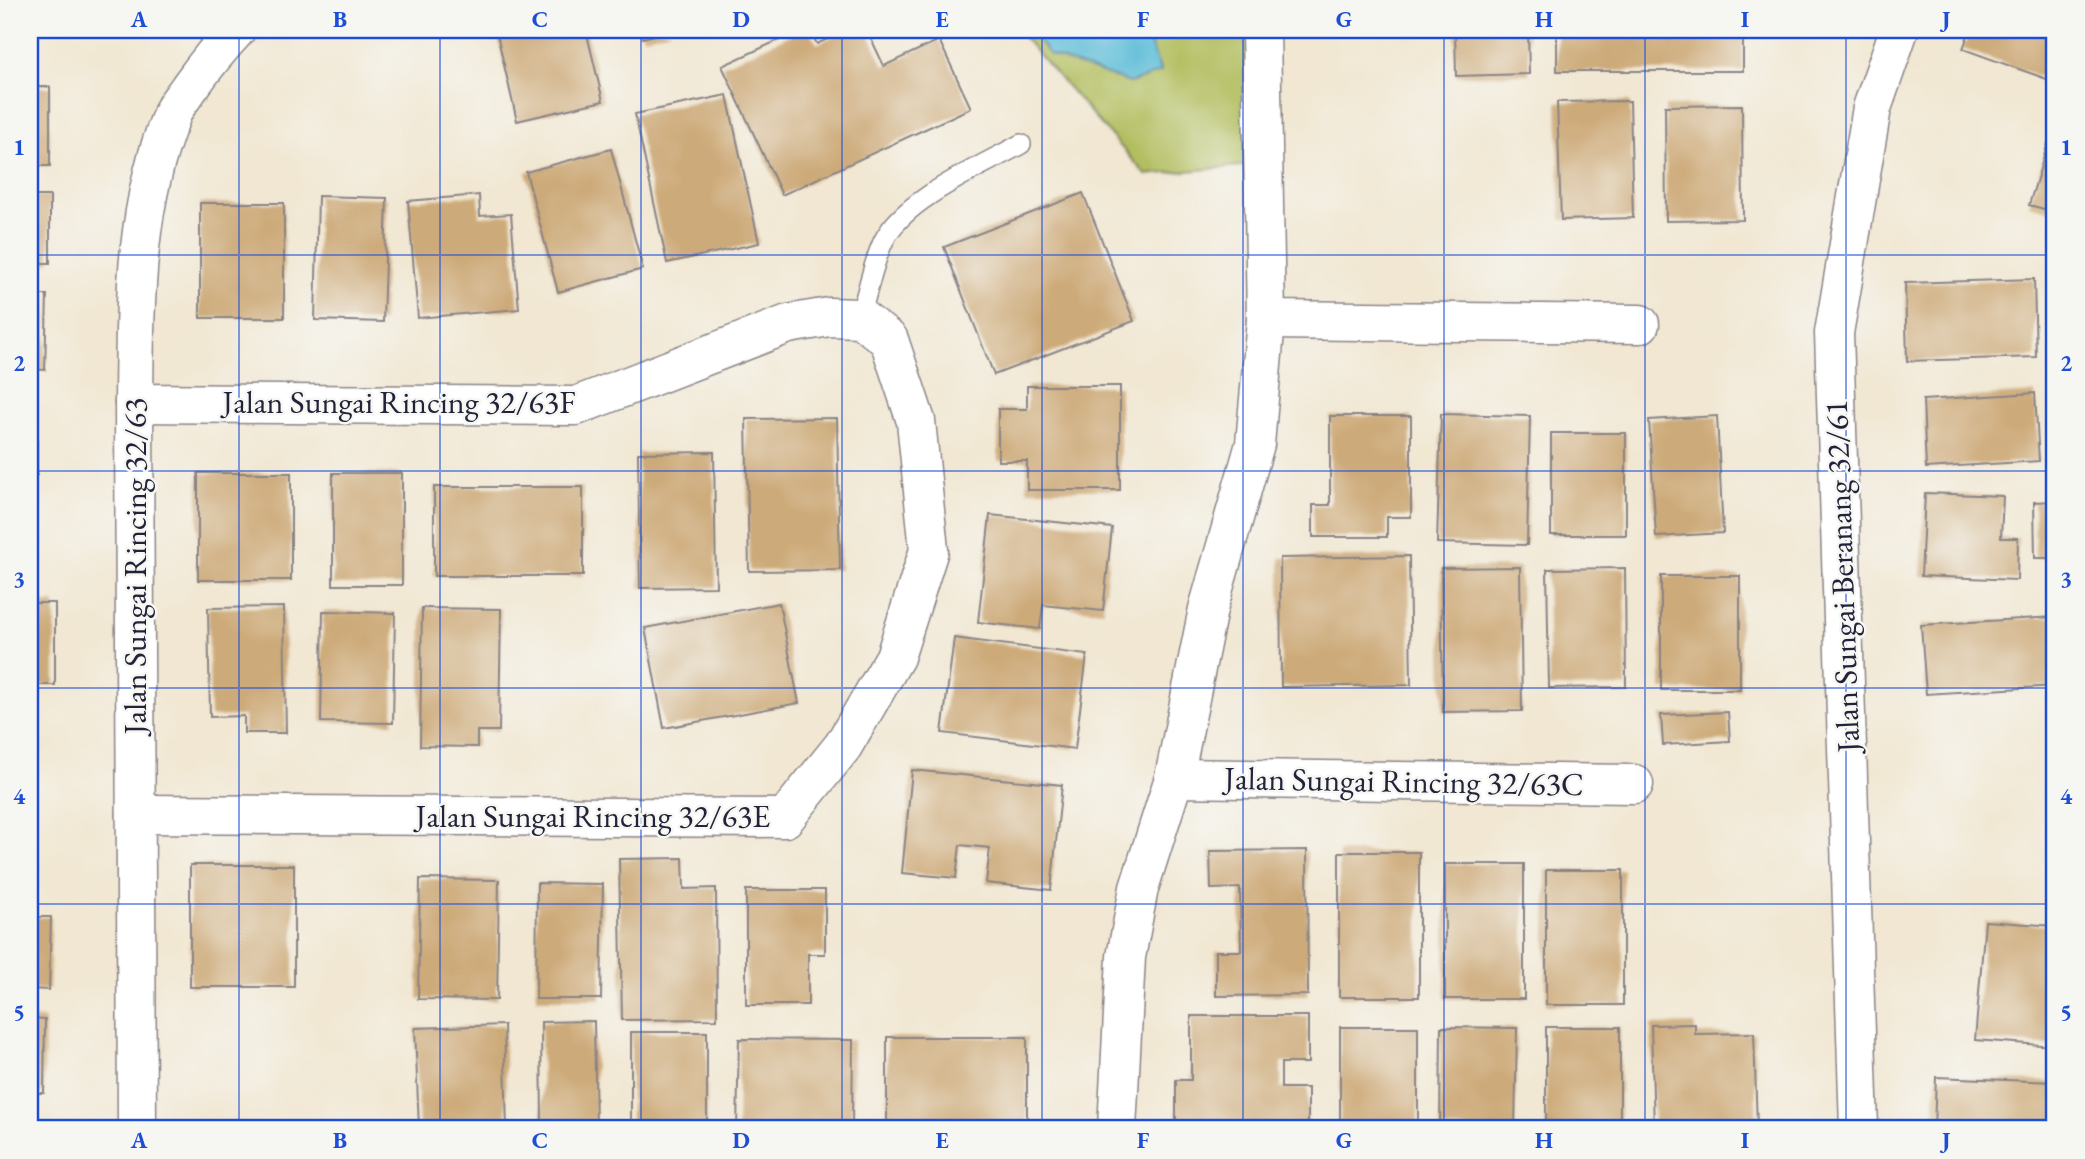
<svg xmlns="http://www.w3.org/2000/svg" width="2085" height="1159" font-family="'EB Garamond',serif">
<rect width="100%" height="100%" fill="#f6f6f2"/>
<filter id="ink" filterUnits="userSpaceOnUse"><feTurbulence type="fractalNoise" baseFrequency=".0143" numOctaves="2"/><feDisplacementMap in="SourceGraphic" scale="14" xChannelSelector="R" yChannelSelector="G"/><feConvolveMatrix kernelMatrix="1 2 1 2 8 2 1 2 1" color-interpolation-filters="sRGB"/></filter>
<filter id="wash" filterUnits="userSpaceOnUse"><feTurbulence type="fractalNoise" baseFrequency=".00686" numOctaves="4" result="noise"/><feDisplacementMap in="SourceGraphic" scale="28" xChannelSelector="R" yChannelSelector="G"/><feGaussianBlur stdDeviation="1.57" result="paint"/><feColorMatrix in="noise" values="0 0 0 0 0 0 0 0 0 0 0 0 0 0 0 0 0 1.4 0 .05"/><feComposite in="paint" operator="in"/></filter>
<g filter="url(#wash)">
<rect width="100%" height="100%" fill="#f1e7d2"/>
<path fill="#b2be5f" stroke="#6a704d" stroke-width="2" d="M1017,30H1246L1249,165L1146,175Z"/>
<path fill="#59bbd7" stroke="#3e6e89" stroke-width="2" d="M1030,30H1145L1161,72L1130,83L1050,55Z"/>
<g id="blocks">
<g fill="#cdaa79">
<path d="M496,30H586L603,101L517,121Z"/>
<path d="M641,30H670V31L643,38Z"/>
<path d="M801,30H810L817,44L847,30H867L884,66L939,40L971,108L782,195L722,66Z"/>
<path d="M1455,30H1528L1529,74L1456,76Z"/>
<rect x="1557" y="30" width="186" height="41"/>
<path d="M1970,30H2055V82L1963,49Z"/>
<rect x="30" y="87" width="20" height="79"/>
<path d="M727,95L759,243L667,263L635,114Z"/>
<path d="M1630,101L1633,218L1561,220L1557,102Z"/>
<path d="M1742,105L1743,220L1666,221L1665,106Z"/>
<path d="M2052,130L2055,131V212L2029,205Z"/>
<path d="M611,149L643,269L558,292L526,172Z"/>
<path d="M1083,193L1134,321L994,375L944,247Z"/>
<path d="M479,195L480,216L511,214L519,309L418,318L408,201Z"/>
<rect x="30" y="196" width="20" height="67"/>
<path d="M318,196L387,198L383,322L315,320Z"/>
<rect x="200" y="203" width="84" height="115"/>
<path d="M2034,279L2036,357L1907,361L1905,283Z"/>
<path d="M30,295H47L45,370L30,369Z"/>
<path d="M1027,386H1120V490H1027V461H998V409H1027Z"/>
<rect x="30" y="393" width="7" height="82"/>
<path d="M2035,393L2039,461L1926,468L1923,400Z"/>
<path d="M1441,414L1530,416L1527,545L1437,543Z"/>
<path d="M1330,416H1411V517H1387V537H1313V505H1330Z"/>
<path d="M1717,416L1723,533L1656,537L1649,420Z"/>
<path d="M837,418L840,570L749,571L746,419Z"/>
<rect x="1551" y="433" width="75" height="102"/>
<path d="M714,452L716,587L640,588L638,453Z"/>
<rect x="198" y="473" width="93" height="107"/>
<rect x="333" y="473" width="69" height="112"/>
<rect x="434" y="487" width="149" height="89"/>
<path d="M1925,493L2003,496L2001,538H2018L2017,580L1921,576Z"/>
<path d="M2055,501V558H2035L2034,502Z"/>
<rect x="30" y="503" width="4" height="77"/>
<path d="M990,515L1112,528L1103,611L1043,605L1040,629L978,622Z"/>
<path d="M1409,556L1411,685L1281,687L1280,558Z"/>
<path d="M1520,567L1522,711L1443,712L1441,568Z"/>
<path d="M1625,568L1626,687L1549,688L1547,569Z"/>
<rect x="1661" y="576" width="79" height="114"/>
<rect x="30" y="603" width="25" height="82"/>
<path d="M779,603L799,703L664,728L645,628Z"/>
<path d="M284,607L286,733H244V716L210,717L208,608Z"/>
<path d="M422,608L501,609L499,731H477V747L420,746Z"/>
<path d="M323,611L395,613L393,723L321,722Z"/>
<path d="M2055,617V686L1926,694L1921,625Z"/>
<path d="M954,638L1087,655L1075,749L942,733Z"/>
<path d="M1728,712L1730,741L1663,745L1661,715Z"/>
<path d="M912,770L1062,785L1051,890L986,883L990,848L960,845L956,878L902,873Z"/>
<path d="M1307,850L1308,995L1216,996V951H1241L1240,888L1211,889L1210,851Z"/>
<rect x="1339" y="852" width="80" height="145"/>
<path d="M683,858L684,889L716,888L717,1019L622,1020L619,859Z"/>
<rect x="1445" y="864" width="79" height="135"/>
<rect x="190" y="865" width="104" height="122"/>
<rect x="1546" y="870" width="77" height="135"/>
<path d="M420,879L499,880L497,1000L418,999Z"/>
<path d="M537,883L603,884L601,999H536Z"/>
<path d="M746,890H825V954H808V1005H746Z"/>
<path d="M30,917H51L49,990L30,989Z"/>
<path d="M1985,921L2055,926V1046L1975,1040Z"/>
<path d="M1191,1016H1308V1063H1281V1088H1308V1129H1191V1125H1176V1080H1191Z"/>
<path d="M30,1018L45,1019L44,1093H30Z"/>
<path d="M594,1021L596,1129H542L541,1022Z"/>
<path d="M1695,1024V1034L1754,1033L1757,1129H1654L1651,1025Z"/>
<path d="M504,1025L507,1129H419L415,1028Z"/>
<rect x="1340" y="1027" width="78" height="102"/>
<path d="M1441,1027L1517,1028L1515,1129H1440Z"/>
<rect x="1546" y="1027" width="74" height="102"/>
<rect x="631" y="1032" width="76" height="97"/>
<rect x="887" y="1037" width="140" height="90"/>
<path d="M739,1039L853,1040L852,1129H737Z"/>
<path d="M1936,1077L2055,1082V1129H1934Z"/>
</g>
</g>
</g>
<g filter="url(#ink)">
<use href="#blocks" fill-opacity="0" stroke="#8a8486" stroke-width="2"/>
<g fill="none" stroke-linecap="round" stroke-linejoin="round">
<defs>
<path id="service" d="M860,318C867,294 873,262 884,240C905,198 981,167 1021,144"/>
<g id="minor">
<path d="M1266,320L1640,324"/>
<path d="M134,403L576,406L788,324L829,317L860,318L889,340L916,421L929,550L895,657L843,746L785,818L136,814"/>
<path d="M1174,778L1634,784"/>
<path d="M137,1129L134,403C135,306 134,206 172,114C175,105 184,96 189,88C204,67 219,48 236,30"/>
<path d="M1117,1129L1126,957L1139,888L1174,778L1208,609L1255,444L1266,320L1261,30"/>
</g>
<path id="tertiary" d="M1859,1129L1834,333L1872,108L1899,30"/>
</defs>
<use href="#service" stroke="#8a8486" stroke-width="22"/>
<use href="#minor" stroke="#8a8486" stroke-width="41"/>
<use href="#tertiary" stroke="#8a8486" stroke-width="41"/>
<use href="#service" stroke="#fff" stroke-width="19"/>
<use href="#minor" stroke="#fff" stroke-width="38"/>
<use href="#tertiary" stroke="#fff" stroke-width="38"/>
</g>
</g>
<path fill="none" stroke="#1d4ed8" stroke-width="2" stroke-opacity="0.55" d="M239,30V1129M440,30V1129M641,30V1129M842,30V1129M1042,30V1129M1243,30V1129M1444,30V1129M1645,30V1129M1846,30V1129M30,255H2055M30,471H2055M30,688H2055M30,904H2055"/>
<g text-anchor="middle" stroke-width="5" stroke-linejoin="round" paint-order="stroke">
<g font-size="32" fill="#22223b" stroke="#f6f6f2">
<text x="399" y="413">Jalan Sungai Rincing 32/63F</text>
<text transform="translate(135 566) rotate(-90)" y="11">Jalan Sungai Rincing 32/63</text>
<text transform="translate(1842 576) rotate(-92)" y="11">Jalan Sungai Beranang 32/61</text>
<text transform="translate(1404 781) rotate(1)" y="11">Jalan Sungai Rincing 32/63C</text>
<text x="593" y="827">Jalan Sungai Rincing 32/63E</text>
</g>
</g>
<rect width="2085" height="1159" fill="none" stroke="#f6f6f2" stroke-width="77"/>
<rect x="38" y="38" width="2008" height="1082" fill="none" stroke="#1d4ed8" stroke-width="2.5"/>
<g font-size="23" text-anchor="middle" font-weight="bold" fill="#1d4ed8">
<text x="139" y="27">A</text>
<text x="340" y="27">B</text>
<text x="540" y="27">C</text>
<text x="741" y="27">D</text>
<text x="942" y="27">E</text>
<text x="1143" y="27">F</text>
<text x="1344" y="27">G</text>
<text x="1544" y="27">H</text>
<text x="1745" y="27">I</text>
<text x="1946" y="27">J</text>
<text x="19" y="155">1</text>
<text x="2066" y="155">1</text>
<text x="19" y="371">2</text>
<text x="2066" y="371">2</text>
<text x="19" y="587">3</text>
<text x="2066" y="587">3</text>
<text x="19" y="804">4</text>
<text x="2066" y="804">4</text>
<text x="19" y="1020">5</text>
<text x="2066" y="1020">5</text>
<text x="139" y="1148">A</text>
<text x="340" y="1148">B</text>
<text x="540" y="1148">C</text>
<text x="741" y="1148">D</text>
<text x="942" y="1148">E</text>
<text x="1143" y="1148">F</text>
<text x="1344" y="1148">G</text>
<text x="1544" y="1148">H</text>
<text x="1745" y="1148">I</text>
<text x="1946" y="1148">J</text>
</g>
</svg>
